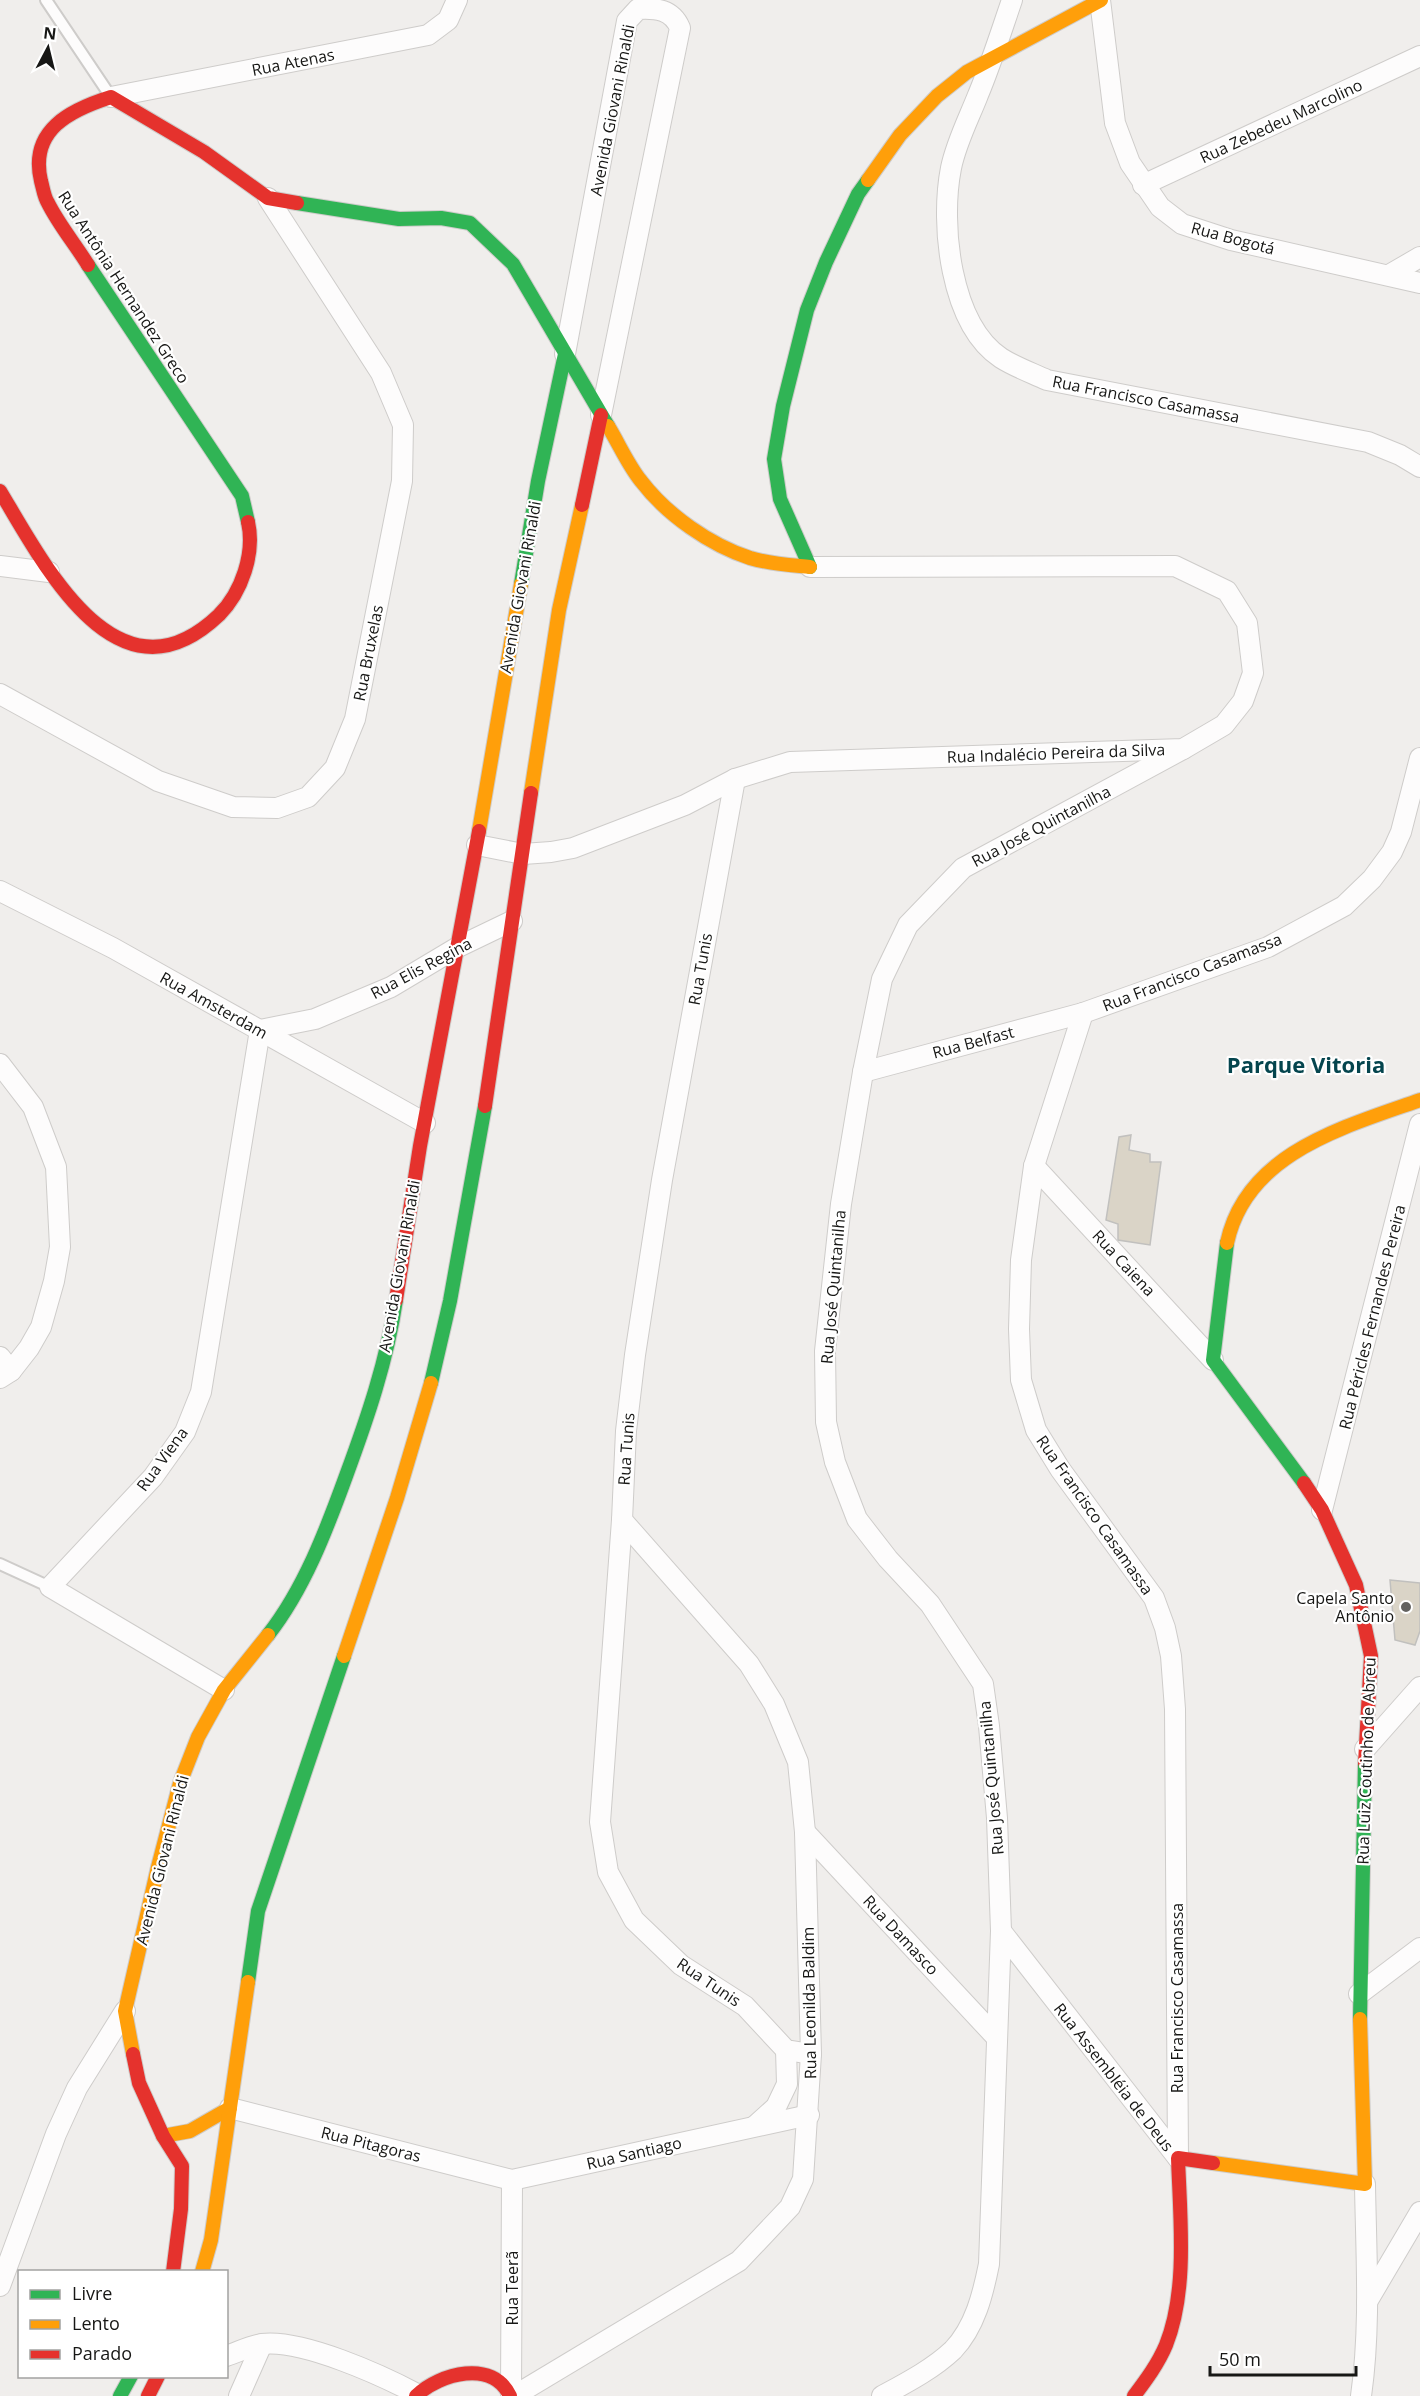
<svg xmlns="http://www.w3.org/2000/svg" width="1420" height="2396" font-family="'Open Sans',sans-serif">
<rect width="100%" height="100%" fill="#f0eeec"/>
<g fill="#dad4c7" stroke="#c1c0be" stroke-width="1.5">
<path d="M1131,1135L1129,1150L1150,1154V1162H1161L1150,1245L1118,1240V1224L1106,1220L1119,1137Z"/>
<path d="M1390,1580L1420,1583V1631L1415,1645L1395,1640Z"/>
</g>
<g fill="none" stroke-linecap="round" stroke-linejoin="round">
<defs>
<g id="lane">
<path d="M46,0L111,97"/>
<path d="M0,1564L50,1587"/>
</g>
<g id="street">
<path d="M1012,0C1001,32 991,64 978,95C969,118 956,143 951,168C940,224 950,324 1001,358C1015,367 1032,373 1047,380L1368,442L1400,455L1420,467"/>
<path d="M1100,0L1115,123L1130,163L1160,207L1182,224L1231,240L1420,283"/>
<path d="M111,97L428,35L448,20L457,0"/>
<path d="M1143,185L1420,56"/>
<path d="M1389,275L1420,257"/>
<path d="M565,354L627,21L638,9C656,8 672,9 680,28L601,415"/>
<path d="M0,566L49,572"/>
<path d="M0,694L158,781L233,807L277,808L308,797L335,768L355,719L402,481L403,425L381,373L268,198"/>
<path d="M735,779L662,1180L635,1355L626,1431L622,1520L600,1822L608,1872L634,1920L681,1965L745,2006L786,2050L811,2054"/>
<path d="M477,845L523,854L551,852L573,848L685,805L735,779L790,762L1183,749L1224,725L1243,701L1253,673L1247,623L1227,591L1175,566L810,567"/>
<path d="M0,891L113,948L425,1123"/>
<path d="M1083,1013L1034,1166L1021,1260L1019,1329L1021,1380L1036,1430L1060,1469L1154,1598L1165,1628L1171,1656L1175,1709L1178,2158"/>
<path d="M260,1030L315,1019L391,987L458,947L512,921"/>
<path d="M0,1064L33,1107L56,1167L60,1247L54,1281L41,1327L29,1348L11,1371L0,1378"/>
<path d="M863,1072L1083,1013L1268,947L1344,906L1372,879L1392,852L1401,832L1420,758"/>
<path d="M1034,1166L1213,1360"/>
<path d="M0,1357L11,1371"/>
<path d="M1322,1510L1420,1124"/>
<path d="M224,1690L50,1587L153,1477L185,1432L201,1392L260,1030"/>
<path d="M1365,1749L1420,1687"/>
<path d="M805,1832L997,2038"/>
<path d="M1001,1931L1178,2158"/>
<path d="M1359,1994L1420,1948"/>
<path d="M230,2108L512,2180L809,2115"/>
<path d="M755,2126L776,2107L787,2084L786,2050"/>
<path d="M0,2286L56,2134L77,2088L125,2011"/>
<path d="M1367,2302L1420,2212"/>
<path d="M226,2356C238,2352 250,2346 262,2344C302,2339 381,2375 417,2394"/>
<path d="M239,2396L262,2344"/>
<path d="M511,2396L512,2180"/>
<path d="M514,2396L739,2261L790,2207L803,2179L811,2054L805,1832L798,1762L774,1704L749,1664L622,1520"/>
<path d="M882,2396C906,2383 933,2369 953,2350C975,2327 983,2294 989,2264L1001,1931L997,1818L989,1726L983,1684L930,1604L888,1559L857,1519L835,1462L826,1422L825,1351L841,1204L863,1072L882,979L908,925L963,868L1183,749"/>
<path d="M1361,2396C1371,2326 1366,2254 1365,2184"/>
</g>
<g id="fast">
<path d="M297,203L399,219L441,218L470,223L513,264L608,426"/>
<path d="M88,265L242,496L248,522"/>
<path d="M810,567L780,499L774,459L783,406L807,310L826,262L858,194L868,180"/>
<path d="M521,584L538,481L565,354"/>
<path d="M1227,1243L1213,1360L1304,1483"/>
<path d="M431,1383L450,1301L485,1106"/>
<path d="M268,1635C304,1589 326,1531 346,1476C367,1419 387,1361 396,1300"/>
<path d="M248,1982L258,1911L344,1656"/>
<path d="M1360,2019L1365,1763"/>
<path d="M120,2396L131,2376"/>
</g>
<g id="slow">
<path d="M868,180L900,135L937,96L967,72L1101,0"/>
<path d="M608,426C619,444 628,465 641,481C667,515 710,545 750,558C770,564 790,565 810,567"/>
<path d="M531,793L559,610L582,505"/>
<path d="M479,831L521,584"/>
<path d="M1227,1243C1246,1153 1344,1127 1420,1100"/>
<path d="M344,1656L397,1498L431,1383"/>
<path d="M133,2054L125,2011L158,1867L180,1783L198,1737L224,1690L268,1635"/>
<path d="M163,2136L190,2131L230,2108"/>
<path d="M1213,2163L1365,2184L1360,2019"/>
<path d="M202,2272L211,2240L248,1982"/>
</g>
<g id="jam">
<path d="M88,265C75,244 59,225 48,203C44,197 43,188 41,181C29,130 70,110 111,97L204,152L268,198L297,203"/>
<path d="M0,491C45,566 118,711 219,615C242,592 255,553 248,522"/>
<path d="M582,505L601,415"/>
<path d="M485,1106L531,793"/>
<path d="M396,1300L420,1146L479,831"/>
<path d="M1304,1483L1322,1510L1356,1585L1371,1656L1365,1763"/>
<path d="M133,2054L139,2083L163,2136L182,2166L181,2209L173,2272"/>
<path d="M148,2396L158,2376"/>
<path d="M416,2396C440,2373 493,2359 510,2396"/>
<path d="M1134,2396C1146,2380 1158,2364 1166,2345C1188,2290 1180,2217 1178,2158L1213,2163"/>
</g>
</defs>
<use href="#lane" stroke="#ceccca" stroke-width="14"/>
<use href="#street" stroke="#ceccca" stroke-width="22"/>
<use href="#fast" stroke="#ceccca" stroke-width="16"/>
<use href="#slow" stroke="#ceccca" stroke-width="16"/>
<use href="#jam" stroke="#ceccca" stroke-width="16"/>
<use href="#lane" stroke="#fdfcfc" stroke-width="10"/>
<use href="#street" stroke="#fdfcfc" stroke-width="20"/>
<use href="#fast" stroke="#30b455" stroke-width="14"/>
<use href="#slow" stroke="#ff9f0a" stroke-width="14"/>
<use href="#jam" stroke="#e5322d" stroke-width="14"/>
</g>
<circle fill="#636260" stroke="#fff" stroke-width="2" cx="1406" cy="1607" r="6"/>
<g text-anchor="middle" stroke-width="4.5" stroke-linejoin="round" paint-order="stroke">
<g font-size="16" fill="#171715" stroke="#fff">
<text transform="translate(293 62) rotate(-11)" y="6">Rua Atenas</text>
<text transform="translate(612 110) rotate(-79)" y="6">Avenida Giovani Rinaldi</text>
<text transform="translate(1281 121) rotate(-25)" y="6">Rua Zebedeu Marcolino</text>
<text transform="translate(1233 238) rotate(15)" y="6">Rua Bogotá</text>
<text transform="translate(124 287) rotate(57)" y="6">Rua Antônia Hernandez Greco</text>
<text transform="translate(1146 399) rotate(11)" y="6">Rua Francisco Casamassa</text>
<text transform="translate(520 587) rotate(-80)" y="6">Avenida Giovani Rinaldi</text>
<text transform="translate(368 653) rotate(-79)" y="6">Rua Bruxelas</text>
<text transform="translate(1056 753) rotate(-2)" y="6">Rua Indalécio Pereira da Silva</text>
<text transform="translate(1041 826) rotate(-28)" y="6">Rua José Quintanilha</text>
<text transform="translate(421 968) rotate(-28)" y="6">Rua Elis Regina</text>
<text transform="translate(700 969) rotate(-80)" y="6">Rua Tunis</text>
<text transform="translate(1192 972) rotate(-21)" y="6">Rua Francisco Casamassa</text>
<text transform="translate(214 1005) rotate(29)" y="6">Rua Amsterdam</text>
<text transform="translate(973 1042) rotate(-15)" y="6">Rua Belfast</text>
<text transform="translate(1124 1263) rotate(47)" y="6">Rua Caiena</text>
<text transform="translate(399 1266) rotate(-80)" y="6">Avenida Giovani Rinaldi</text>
<text transform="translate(833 1287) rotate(-85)" y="6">Rua José Quintanilha</text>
<text transform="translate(1372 1317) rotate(-76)" y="6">Rua Péricles Fernandes Pereira</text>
<text transform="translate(626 1449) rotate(-86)" y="6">Rua Tunis</text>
<text transform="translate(162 1459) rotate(-54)" y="6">Rua Viena</text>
<text transform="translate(1095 1515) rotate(55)" y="6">Rua Francisco Casamassa</text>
<text transform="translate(1366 1761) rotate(-88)" y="6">Rua Luiz Coutinho de Abreu</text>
<text transform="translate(991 1778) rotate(-95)" y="6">Rua José Quintanilha</text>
<text transform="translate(162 1860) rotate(-76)" y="6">Avenida Giovani Rinaldi</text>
<text transform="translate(901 1935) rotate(47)" y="6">Rua Damasco</text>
<text transform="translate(709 1982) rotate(34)" y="6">Rua Tunis</text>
<text transform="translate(1177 1998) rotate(-90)" y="6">Rua Francisco Casamassa</text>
<text transform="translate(809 2003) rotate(-91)" y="6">Rua Leonilda Baldim</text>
<text transform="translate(1114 2077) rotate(52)" y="6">Rua Assembléia de Deus</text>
<text transform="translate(371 2144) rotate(14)" y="6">Rua Pitagoras</text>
<text transform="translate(634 2153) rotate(-13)" y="6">Rua Santiago</text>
<text transform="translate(512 2288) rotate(-90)" y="6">Rua Teerã</text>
</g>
<g font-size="16" fill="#171715" stroke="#fff" text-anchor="end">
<text x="1394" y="1604">Capela Santo<tspan x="1394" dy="18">Antônio</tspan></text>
</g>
<g font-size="22" font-weight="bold" fill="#05454e" stroke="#fff">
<text x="1306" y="1073">Parque Vitoria</text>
</g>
</g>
<rect x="18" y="2270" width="210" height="108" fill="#ffffff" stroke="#a2a2a1" stroke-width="1.5"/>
<rect x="30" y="2290" width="30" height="9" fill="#30b455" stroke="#a2a2a1" stroke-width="1.5"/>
<text x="72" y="2300" font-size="18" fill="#171715">Livre</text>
<rect x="30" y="2320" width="30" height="9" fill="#ff9f0a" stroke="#a2a2a1" stroke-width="1.5"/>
<text x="72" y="2330" font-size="18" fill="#171715">Lento</text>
<rect x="30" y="2350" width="30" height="9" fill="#e5322d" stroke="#a2a2a1" stroke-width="1.5"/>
<text x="72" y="2360" font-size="18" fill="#171715">Parado</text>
<g transform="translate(48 48) rotate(7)" stroke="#ffffff" stroke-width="4.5" paint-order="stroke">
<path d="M0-4.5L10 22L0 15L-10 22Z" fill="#171715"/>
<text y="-9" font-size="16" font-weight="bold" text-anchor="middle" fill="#171715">N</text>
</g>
<path d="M1210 2366v9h146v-9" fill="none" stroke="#171715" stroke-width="3"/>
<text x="1219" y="2366" font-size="18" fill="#171715" stroke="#ffffff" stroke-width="4.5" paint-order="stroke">50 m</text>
</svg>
